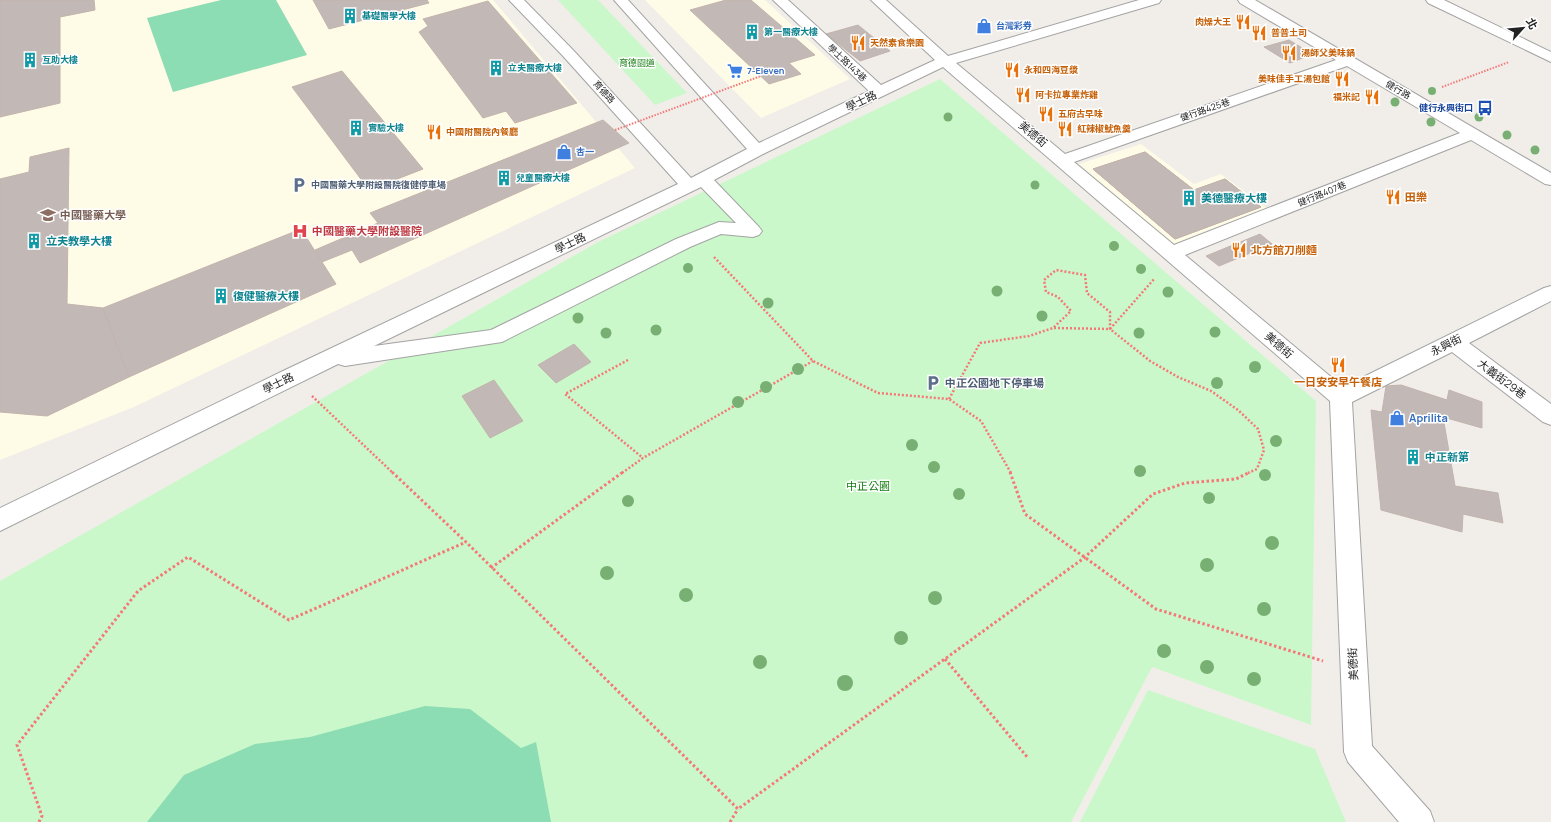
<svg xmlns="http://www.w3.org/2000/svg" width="1551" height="822" font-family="Manrope,'Noto Sans TC',sans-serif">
<rect width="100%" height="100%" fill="#f1eee9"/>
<g fill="#fefbe6">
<path d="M0,0H493L635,168L134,407L0,460Z"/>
<path d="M645,0H765L850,79L761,118Z"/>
<path d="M1141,144L1194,184L1221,174L1268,209L1174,245L1079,164Z"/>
</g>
<g fill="#cbf8ca">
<path d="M558,0H598L687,93L655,105Z"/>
<path d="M940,79L1316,401L1311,725L1152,667L1071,822H0V581L598,242Z"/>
<path d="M1148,690L1315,749L1346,822H1080Z"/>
</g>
<g fill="#8cdcb4">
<path d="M221,0H276L307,55L173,92L147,18Z"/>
<path d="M425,706L470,709L521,748L536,742L551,822H147L184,775L255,744L310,737Z"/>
</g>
<g fill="#c2b9b6" stroke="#c3b3ac">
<path d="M0,0H94L95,10L60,17V103L0,117Z"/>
<path d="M313,0H427L429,3L329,29Z"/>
<path d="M726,0H751L815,55L789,63L801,74L769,84L690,10Z"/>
<path d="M488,1L577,103L515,123L506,111L483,118L419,32L428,26L423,19Z"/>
<path d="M858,25L890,51L860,61L826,34Z"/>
<path d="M1289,40L1304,49L1308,56L1290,63L1264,47Z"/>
<path d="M342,71L423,169L369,190L292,87Z"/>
<path d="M603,120L629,143L360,263L352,250L322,262L315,250L378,223L370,213Z"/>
<path d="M69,148L67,304L103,308L129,377L47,416L0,412V179L29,172L30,157Z"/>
<path d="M1145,152L1194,190L1225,179L1261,207L1175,239L1093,169Z"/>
<path d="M1145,152L1194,190L1225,179L1261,207L1175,239L1093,169Z"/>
<path d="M301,229L336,284L129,377L103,308Z"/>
<path d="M1260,234L1272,244L1219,266L1206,256Z"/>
<path d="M574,344L591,362L556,383L538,365Z"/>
<path d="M494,380L523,421L490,438L462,396Z"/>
<path d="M1401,385L1447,400L1449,390L1482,402V428L1443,417L1455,486L1498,493L1503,523L1463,514L1462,532L1381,510L1371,410L1382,412L1386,386Z"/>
</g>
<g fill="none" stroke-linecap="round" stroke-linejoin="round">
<defs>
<g id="minor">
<path d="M509,0H524L573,50L691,178L747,149L614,0H628L759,143L869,91L773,0H788L881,85L935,60L871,0H886L948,56L1139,0H1161L1159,3L956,63L1065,154L1336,60L1240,3L1238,0H1255L1551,173V185L1545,184L1471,140L1185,255L1343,387L1544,288L1551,286V301L1469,343L1551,404V425L1543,422L1452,352L1352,402L1372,746L1430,811L1434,822H1399L1348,762L1344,752L1330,401L943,67L763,154L714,180L759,227L762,231L759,235L753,237L721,234L690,247L502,342L345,366L338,364L0,531V508L283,371L678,184L563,56ZM1347,66L1460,133L1174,245L1074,162ZM701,187L736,223L719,222L676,239L491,330L374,346Z"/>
<path d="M1426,0H1444L1551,52V62L1428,3Z"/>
</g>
</defs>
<use href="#minor" stroke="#a3a3a3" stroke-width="2"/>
<path stroke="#f47878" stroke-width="2" stroke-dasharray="1.5 1.5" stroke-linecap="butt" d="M1442,87L1509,62"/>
<g stroke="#f47878" stroke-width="2.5" stroke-dasharray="2 2" stroke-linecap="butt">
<path d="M714,257L813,361L878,393L949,399L981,421L1011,473"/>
<path d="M1054,328L1110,329L1155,278"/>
<path d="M628,360L565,394L643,458"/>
<path d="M312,396L393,473"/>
<path d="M949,399L980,343L1029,336L1053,328L1071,311L1058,297L1046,292L1044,280L1056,270L1085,275L1087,293L1110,312V329L1150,361L1178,377L1211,391L1238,410L1258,429L1264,450L1257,469L1248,473"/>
<path d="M622,473L643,458L813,361"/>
</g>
<g stroke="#f47878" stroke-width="3" stroke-dasharray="2.5 2.5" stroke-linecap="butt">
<path d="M392,472L466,542L738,809L1084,558L1153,494L1185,483L1236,479L1250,472"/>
<path d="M1010,472L1025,514L1156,609L1323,661"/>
<path d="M491,568L623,472"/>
<path d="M945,659L1028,758"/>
<path d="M39,822L42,816L17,745L138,591L188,557L289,620L466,542"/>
<path d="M730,822L738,809"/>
</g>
<use href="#minor" fill="#fff" fill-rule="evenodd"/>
<path stroke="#f47878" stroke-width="2" stroke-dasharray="1.5 1.5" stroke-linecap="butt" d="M615,130L761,76"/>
</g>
<g fill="#77b072">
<circle cx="1432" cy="91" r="4"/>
<circle cx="1395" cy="102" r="4.5"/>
<circle cx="948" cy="117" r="4.5"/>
<circle cx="1479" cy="117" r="4.5"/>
<circle cx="1431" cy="122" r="4.5"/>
<circle cx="1507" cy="135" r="4.5"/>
<circle cx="1535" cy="150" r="4.5"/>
<circle cx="1035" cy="185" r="4.5"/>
<circle cx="1114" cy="246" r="5"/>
<circle cx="688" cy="268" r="5"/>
<circle cx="1141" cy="269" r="5"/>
<circle cx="997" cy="291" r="5.5"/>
<circle cx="1168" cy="292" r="5.5"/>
<circle cx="768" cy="303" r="5.5"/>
<circle cx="1042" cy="316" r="5.5"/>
<circle cx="578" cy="318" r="5.5"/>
<circle cx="656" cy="330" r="5.5"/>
<circle cx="1215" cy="332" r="5.5"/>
<circle cx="606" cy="333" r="5.5"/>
<circle cx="1139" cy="333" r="5.5"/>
<circle cx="1255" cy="367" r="6"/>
<circle cx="798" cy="369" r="6"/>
<circle cx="1217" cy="383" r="6"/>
<circle cx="766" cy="387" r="6"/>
<circle cx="738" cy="402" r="6"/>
<circle cx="1276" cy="441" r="6"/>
<circle cx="912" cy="445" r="6"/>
<circle cx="934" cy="467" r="6"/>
<circle cx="1140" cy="471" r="6"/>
<circle cx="1265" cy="475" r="6"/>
<circle cx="959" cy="494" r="6"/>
<circle cx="1209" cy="498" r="6"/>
<circle cx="628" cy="501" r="6"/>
<circle cx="1272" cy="543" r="7"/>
<circle cx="1207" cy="565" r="7"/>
<circle cx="607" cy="573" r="7"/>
<circle cx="686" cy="595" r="7"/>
<circle cx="935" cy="598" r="7"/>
<circle cx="1264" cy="609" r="7"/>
<circle cx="901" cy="638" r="7"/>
<circle cx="1164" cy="651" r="7"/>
<circle cx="760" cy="662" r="7"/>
<circle cx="1207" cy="667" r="7"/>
<circle cx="1254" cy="679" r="7"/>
<circle cx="845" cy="683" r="8"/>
</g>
<defs>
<symbol id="building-bare" viewBox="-9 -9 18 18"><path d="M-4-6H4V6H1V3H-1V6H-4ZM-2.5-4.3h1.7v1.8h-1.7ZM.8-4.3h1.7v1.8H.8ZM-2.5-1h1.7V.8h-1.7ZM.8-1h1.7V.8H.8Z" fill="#0f9aa8" stroke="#fff" stroke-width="2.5" paint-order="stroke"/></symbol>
<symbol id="restaurant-bare" viewBox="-9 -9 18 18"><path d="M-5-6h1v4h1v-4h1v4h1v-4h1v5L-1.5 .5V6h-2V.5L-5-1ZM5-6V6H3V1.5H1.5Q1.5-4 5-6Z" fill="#e8710a" stroke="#fff" stroke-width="2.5" paint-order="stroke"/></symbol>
<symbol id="shop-bare" viewBox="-9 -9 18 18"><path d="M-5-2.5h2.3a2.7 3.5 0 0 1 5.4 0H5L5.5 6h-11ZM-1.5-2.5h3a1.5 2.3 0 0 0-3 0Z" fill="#3f7fe0" stroke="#fff" stroke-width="2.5" paint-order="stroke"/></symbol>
<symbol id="supermarket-bare" viewBox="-9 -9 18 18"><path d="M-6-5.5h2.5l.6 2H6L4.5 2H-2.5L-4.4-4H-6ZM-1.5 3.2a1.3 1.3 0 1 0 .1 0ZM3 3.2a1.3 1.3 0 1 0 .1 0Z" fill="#3f7fe0" stroke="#fff" stroke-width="2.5" paint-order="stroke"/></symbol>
<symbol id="bus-bare" viewBox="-9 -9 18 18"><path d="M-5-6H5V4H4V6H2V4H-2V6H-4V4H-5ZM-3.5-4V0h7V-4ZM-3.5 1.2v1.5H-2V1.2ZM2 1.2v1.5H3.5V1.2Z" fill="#1a4fb4" stroke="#fff" stroke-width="2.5" paint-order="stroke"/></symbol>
<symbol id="parking-bare" viewBox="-9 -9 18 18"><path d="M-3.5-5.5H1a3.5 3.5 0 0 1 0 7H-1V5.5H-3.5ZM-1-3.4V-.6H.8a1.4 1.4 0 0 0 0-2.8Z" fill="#5c6f8a" stroke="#fff" stroke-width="2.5" paint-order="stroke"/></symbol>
<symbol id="university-bare" viewBox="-9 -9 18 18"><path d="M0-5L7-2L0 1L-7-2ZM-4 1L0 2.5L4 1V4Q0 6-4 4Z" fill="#8d6e63" stroke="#fff" stroke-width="2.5" paint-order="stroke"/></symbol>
<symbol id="hospital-bare" viewBox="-9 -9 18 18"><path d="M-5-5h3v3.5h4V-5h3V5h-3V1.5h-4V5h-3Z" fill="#e0444e" stroke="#fff" stroke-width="2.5" paint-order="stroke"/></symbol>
</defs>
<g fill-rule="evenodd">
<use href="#building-bare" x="339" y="5" width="22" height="22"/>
<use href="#restaurant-bare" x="1232" y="11" width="22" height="22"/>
<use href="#shop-bare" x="973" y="15" width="22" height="22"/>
<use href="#building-bare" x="741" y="21" width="22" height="22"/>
<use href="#restaurant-bare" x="1248" y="22" width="22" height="22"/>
<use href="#restaurant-bare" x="847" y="32" width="22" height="22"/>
<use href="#restaurant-bare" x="1278" y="42" width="22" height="22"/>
<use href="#building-bare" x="19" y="49" width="22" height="22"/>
<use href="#building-bare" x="485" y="57" width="22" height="22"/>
<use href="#restaurant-bare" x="1001" y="59" width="22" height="22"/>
<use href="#supermarket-bare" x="724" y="60" width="22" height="22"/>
<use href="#restaurant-bare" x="1331" y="68" width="22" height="22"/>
<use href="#restaurant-bare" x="1012" y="84" width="22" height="22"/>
<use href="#restaurant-bare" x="1361" y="86" width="22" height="22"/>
<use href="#bus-bare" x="1474" y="97" width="22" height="22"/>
<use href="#restaurant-bare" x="1035" y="103" width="22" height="22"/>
<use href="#building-bare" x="345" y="117" width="22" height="22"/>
<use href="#restaurant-bare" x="1054" y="118" width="22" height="22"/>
<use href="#restaurant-bare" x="423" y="121" width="22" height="22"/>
<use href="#shop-bare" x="553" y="141" width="22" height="22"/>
<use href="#building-bare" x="493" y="167" width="22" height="22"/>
<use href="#parking-bare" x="288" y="174" width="22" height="22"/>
<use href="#restaurant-bare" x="1382" y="186" width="22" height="22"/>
<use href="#building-bare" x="1178" y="187" width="22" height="22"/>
<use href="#university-bare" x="37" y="204" width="22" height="22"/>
<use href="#hospital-bare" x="289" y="220" width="22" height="22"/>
<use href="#building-bare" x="23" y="230" width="22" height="22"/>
<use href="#restaurant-bare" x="1228" y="239" width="22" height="22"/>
<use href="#building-bare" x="210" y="285" width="22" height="22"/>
<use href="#restaurant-bare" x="1327" y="354" width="22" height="22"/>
<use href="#parking-bare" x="922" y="372" width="22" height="22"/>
<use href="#shop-bare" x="1386" y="407" width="22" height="22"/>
<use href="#building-bare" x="1402" y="446" width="22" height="22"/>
</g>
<g text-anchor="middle" stroke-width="3" stroke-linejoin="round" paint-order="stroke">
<g font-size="9" font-weight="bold" fill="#0d838f" stroke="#fff" text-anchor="start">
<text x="362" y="19">基礎醫學大樓</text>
<text x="764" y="35">第一醫療大樓</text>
<text x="42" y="63">互助大樓</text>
<text x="508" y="71">立夫醫療大樓</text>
<text x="368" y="131">實驗大樓</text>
<text x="516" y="181">兒童醫療大樓</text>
</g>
<g font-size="9" font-weight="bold" fill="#c56008" stroke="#fff" text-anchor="start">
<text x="1231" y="25" text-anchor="end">肉燥大王</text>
<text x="1271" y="36">普普土司</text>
<text x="870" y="46">天然素食樂園</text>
<text x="1301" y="56">湯師父美味鍋</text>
<text x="1024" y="73">永和四海豆漿</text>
<text x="1330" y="82" text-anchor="end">美味佳手工湯包館</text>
<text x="1035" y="98">阿卡拉專業炸雞</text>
<text x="1360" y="100" text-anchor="end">福米記</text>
<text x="1058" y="117">五府古早味</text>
<text x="1077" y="132">紅辣椒魷魚羹</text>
<text x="446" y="135">中國附醫院內餐廳</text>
</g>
<g font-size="9" font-weight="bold" fill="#366cbe" stroke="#fff" text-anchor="start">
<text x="996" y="29">台灣彩券</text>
<text x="747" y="74">7-Eleven</text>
<text x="576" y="155">杏一</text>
</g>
<g font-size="9" fill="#147e11" stroke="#fff">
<text x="637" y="66">育德園道</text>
</g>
<g font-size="9" fill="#222" stroke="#fff">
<text transform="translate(847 63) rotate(43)" y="3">學士路143巷</text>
<text transform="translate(1398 90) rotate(30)" y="3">健行路</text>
<text transform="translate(604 92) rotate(48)" y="3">育德路</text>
<text transform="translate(1205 110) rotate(-19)" y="3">健行路425巷</text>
<text transform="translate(1322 194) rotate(-22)" y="3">健行路407巷</text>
</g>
<g font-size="9" font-weight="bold" fill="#164399" stroke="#fff" text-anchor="end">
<text x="1473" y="111">健行永興街口</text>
</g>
<g font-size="9" font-weight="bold" fill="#4e5e75" stroke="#fff" text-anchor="start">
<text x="311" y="188">中國醫藥大學附設醫院復健停車場</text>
</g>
<g font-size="11" fill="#222" stroke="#fff">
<text transform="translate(861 101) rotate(-26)" y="4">學士路</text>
<text transform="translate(1033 134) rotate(40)" y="4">美德街</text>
<text transform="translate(570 243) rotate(-26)" y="4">學士路</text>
<text transform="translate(1279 345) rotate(41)" y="4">美德街</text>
<text transform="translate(1446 345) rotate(-27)" y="4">永興街</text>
<text transform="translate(1502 379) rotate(37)" y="4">大義街29巷</text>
<text transform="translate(278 383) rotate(-26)" y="4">學士路</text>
<text transform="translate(1353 664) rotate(-93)" y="4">美德街</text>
</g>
<g font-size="11" font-weight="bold" fill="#c56008" stroke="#fff" text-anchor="start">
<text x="1405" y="201">田樂</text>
<text x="1251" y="254">北方館刀削麵</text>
<text x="1338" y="386" text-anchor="middle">一日安安早午餐店</text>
</g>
<g font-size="11" font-weight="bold" fill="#0d838f" stroke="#fff" text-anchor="start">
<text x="1201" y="202">美德醫療大樓</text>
<text x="46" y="245">立夫教學大樓</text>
<text x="233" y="300">復健醫療大樓</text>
<text x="1425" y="461">中正新第</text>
</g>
<g font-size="11" font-weight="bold" fill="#785e54" stroke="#fff" text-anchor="start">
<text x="60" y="219">中國醫藥大學</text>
</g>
<g font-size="11" font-weight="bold" fill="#be3a42" stroke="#fff" text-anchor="start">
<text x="312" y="235">中國醫藥大學附設醫院</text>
</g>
<g font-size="11" font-weight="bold" fill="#4e5e75" stroke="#fff" text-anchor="start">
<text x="945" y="387">中正公園地下停車場</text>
</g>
<g font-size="11" font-weight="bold" fill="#366cbe" stroke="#fff" text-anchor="start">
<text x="1409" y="422">Aprilita</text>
</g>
<g font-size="11" fill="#147e11" stroke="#fff">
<text x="868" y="490">中正公園</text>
</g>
</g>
<g transform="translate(1523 28) rotate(63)" stroke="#ffffff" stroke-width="3" paint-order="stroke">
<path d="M0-3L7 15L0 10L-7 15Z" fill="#222222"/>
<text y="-6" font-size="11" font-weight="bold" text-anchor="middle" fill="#222222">北</text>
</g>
</svg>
